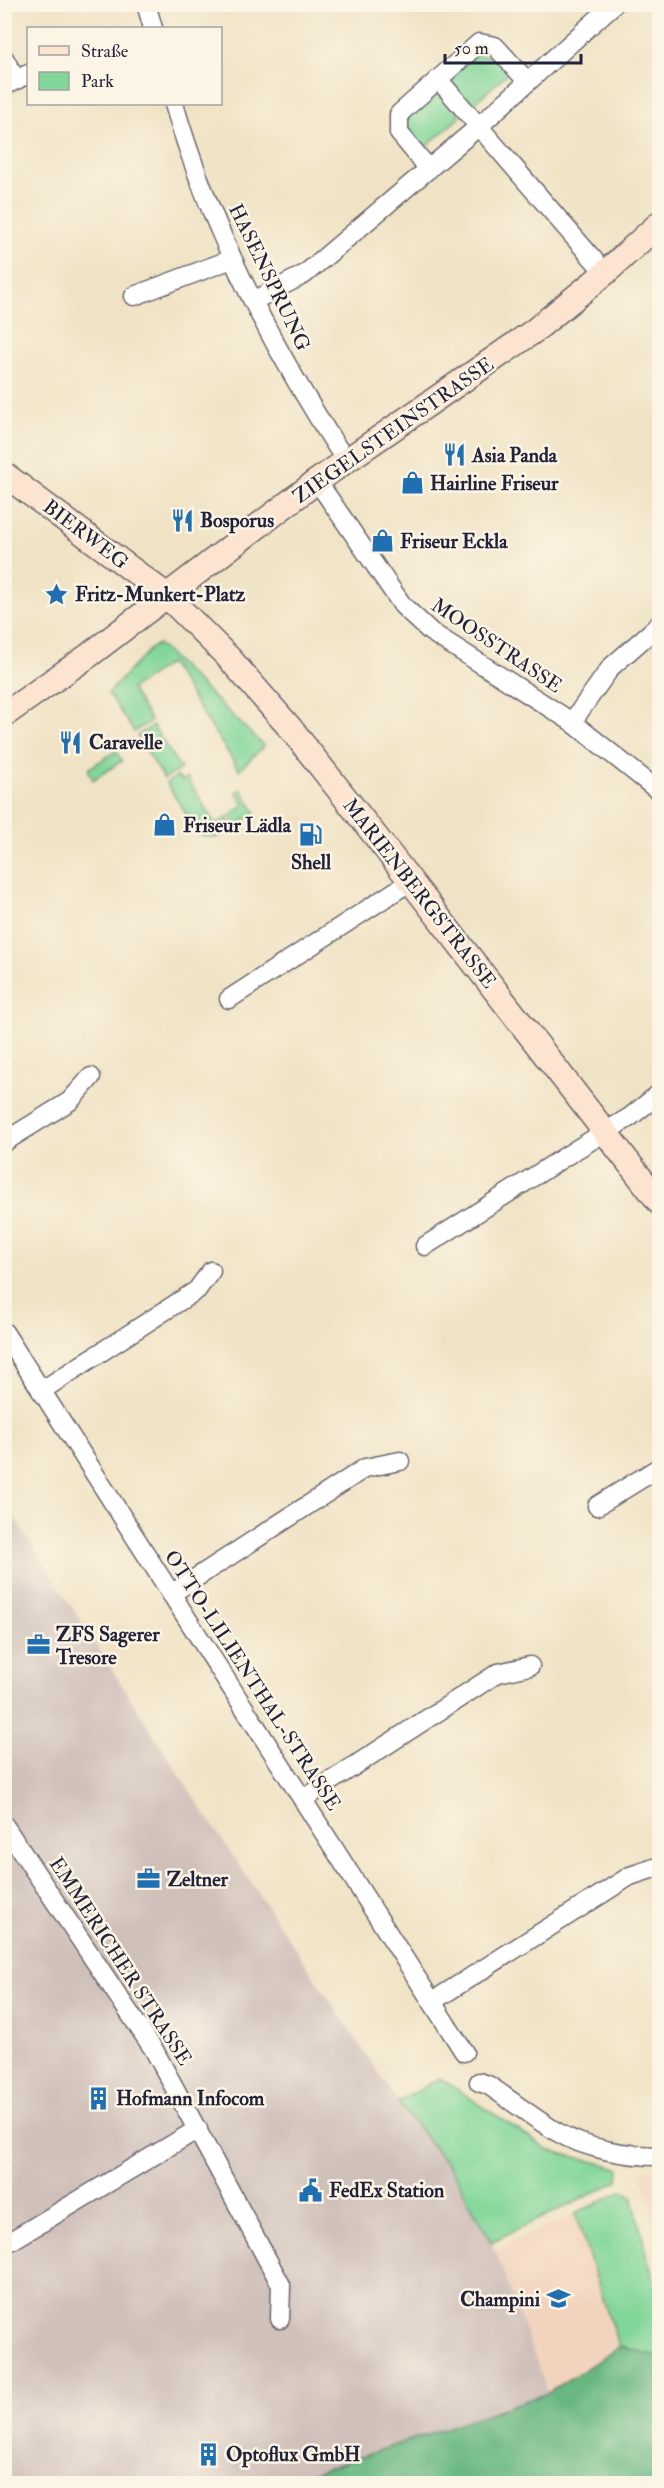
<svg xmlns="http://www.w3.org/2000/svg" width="664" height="2488" font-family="'IM FELL Double Pica',serif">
<rect width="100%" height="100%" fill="#fcf5e5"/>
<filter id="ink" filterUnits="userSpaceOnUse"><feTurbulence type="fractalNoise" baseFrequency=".0167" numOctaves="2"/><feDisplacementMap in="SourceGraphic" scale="12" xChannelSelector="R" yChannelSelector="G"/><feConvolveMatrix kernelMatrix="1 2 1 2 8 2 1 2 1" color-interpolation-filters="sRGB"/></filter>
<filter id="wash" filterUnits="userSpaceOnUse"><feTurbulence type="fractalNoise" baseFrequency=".008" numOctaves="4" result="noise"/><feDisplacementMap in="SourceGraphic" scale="24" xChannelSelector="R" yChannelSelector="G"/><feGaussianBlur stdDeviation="1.35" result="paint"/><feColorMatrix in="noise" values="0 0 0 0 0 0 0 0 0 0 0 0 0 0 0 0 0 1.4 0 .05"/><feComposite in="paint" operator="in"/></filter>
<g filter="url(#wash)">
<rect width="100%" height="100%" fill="#f0e3c5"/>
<g fill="#f2d4be">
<path d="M659,2168H660L659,2239L640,2170Z"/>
<path d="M575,2214L619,2347L548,2393L495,2250Z"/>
</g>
<path fill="#cfc0ba" d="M4,1501L191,1793L398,2102L453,2172L495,2250L548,2393L284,2483H5Z"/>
<g fill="#81d699" stroke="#527c6a" stroke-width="1.5">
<path d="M476,54L501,60L510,71L470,107L450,85L451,76Z"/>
<path d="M442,94L461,116L422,150L406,130L407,115L430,95Z"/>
<path d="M158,644L264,746L239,770L170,663L131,689L151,721L134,732L108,693L150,649Z"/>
<path d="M153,726L181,769L164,779L137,736Z"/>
<path d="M116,751L122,761L93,780L88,769Z"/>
<path d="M178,776L181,781L187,778L216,825L227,817L233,827L216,838L200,835L166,783Z"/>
<path d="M241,789L256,813L237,825L230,815L244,805L236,792Z"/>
<path d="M440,2078L548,2150L619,2168L618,2181L491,2242L453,2172L398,2102Z"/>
<path d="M623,2190L632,2196L659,2301V2356L619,2347L575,2214Z"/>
</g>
<path fill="#68b781" stroke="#456c5e" stroke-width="1.5" d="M619,2347L659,2356V2483H284L548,2393Z"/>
</g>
<g filter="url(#ink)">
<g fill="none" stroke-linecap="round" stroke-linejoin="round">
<defs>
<g id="street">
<path d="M146,4L153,28"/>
<path d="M4,58L16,80"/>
<path d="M438,79L605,273"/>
<path d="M4,86L28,74"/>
<path d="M174,104C211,231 273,350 346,461"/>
<path d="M429,169L399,133V114L479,43L495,46L527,81"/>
<path d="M134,296L232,259"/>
<path d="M253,301L305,274L478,127L614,4"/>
<path d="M317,481L403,606L431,632L572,722L660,792"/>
<path d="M572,722L611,667L660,624"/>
<path d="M229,999L411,881"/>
<path d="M4,1142L70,1101L91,1077"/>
<path d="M425,1246L577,1149L630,1117L660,1093"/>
<path d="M4,1332L464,2052"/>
<path d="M41,1391L197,1290L211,1271"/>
<path d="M597,1506L660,1467"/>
<path d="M171,1594L365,1468L400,1461"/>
<path d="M303,1799L498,1673L530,1666"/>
<path d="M4,1825L154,2050L281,2285L280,2319"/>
<path d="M433,2001L630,1876L660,1866"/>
<path d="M479,2082L488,2085C511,2100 533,2118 557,2132C586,2149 626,2156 660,2156"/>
<path d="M4,2245L198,2129"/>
</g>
<g id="secondary">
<path d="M4,474L166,595L229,658L291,729L392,857L660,1203"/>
<path d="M4,715L88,656L317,481L534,331L605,273L660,223"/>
</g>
</defs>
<use href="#street" stroke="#6a666b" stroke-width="21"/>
<use href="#secondary" stroke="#6a666b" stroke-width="27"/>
<use href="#street" stroke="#fff" stroke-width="18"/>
<use href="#secondary" stroke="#fde4d1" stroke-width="24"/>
</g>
</g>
<defs>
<symbol id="restaurant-bare" viewBox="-9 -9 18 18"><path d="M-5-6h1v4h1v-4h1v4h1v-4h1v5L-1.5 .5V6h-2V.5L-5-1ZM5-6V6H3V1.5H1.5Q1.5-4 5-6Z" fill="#1f6fb2" stroke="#fcf5e5" stroke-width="2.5" paint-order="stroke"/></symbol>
<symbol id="shop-bare" viewBox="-9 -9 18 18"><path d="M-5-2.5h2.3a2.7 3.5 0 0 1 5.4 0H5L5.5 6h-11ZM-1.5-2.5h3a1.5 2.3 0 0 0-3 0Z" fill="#1f6fb2" stroke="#fcf5e5" stroke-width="2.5" paint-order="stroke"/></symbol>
<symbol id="sight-bare" viewBox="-9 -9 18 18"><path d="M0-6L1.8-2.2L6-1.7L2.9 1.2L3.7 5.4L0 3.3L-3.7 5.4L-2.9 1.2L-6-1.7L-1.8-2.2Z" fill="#1f6fb2" stroke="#fcf5e5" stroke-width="2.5" paint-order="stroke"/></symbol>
<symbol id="fuel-bare" viewBox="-9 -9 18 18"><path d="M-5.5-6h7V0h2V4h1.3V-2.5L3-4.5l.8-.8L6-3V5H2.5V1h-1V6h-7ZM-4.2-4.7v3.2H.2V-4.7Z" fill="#1f6fb2" stroke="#fcf5e5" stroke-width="2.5" paint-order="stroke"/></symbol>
<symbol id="office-bare" viewBox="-9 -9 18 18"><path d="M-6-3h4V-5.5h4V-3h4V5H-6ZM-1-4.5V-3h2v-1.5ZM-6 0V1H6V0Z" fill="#1f6fb2" stroke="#fcf5e5" stroke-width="2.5" paint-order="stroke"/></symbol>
<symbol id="building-bare" viewBox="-9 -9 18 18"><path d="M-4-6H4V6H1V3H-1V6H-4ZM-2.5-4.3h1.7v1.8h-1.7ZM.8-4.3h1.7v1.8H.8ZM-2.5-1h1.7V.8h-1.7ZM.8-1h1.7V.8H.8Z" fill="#1f6fb2" stroke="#fcf5e5" stroke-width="2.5" paint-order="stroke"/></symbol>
<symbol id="civic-bare" viewBox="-9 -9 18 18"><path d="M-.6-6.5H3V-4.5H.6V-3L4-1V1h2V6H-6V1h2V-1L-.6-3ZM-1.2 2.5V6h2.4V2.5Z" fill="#1f6fb2" stroke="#fcf5e5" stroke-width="2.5" paint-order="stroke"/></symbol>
<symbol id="school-bare" viewBox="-9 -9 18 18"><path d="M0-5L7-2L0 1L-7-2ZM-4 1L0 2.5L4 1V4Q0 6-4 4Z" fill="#1f6fb2" stroke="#fcf5e5" stroke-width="2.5" paint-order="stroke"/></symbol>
</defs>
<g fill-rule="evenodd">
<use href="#restaurant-bare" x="438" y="438" width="33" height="33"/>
<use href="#shop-bare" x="396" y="466" width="33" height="33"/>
<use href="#restaurant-bare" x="166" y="504" width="33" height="33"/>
<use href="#shop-bare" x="366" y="524" width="33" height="33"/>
<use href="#sight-bare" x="40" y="578" width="33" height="33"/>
<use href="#restaurant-bare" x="54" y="726" width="33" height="33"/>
<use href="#shop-bare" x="148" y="808" width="33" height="33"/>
<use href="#fuel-bare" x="294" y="818" width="33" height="33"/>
<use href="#office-bare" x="22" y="1628" width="33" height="33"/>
<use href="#office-bare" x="132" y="1862" width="33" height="33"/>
<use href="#building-bare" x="82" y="2082" width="33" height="33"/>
<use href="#civic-bare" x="294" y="2174" width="33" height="33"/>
<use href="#school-bare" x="542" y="2282" width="33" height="33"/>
<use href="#building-bare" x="192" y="2438" width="33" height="33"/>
</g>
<g text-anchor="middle" stroke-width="5" stroke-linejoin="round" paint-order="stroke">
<g font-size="20" fill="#22223b" stroke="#fcf5e5">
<text transform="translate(270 277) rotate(64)" y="7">HASENSPRUNG</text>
<text transform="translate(393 430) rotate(-35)" y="7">ZIEGELSTEINSTRASSE</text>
<text transform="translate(86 534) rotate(37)" y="7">BIERWEG</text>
<text transform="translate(497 645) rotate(34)" y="7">MOOSSTRASSE</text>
<text transform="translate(420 893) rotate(52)" y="7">MARIENBERGSTRASSE</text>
<text transform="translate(253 1680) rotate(57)" y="7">OTTO-LILIENTHAL-STRASSE</text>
<text transform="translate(121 1961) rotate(57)" y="7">EMMERICHER STRASSE</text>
</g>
<g font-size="20" font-weight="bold" fill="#22223b" stroke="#fcf5e5" text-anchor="start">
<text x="472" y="462">Asia Panda</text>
<text x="430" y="490">Hairline Friseur</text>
<text x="200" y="527">Bosporus</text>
<text x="400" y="548">Friseur Eckla</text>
<text x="75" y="601">Fritz-Munkert-Platz</text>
<text x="89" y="749">Caravelle</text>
<text x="183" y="832">Friseur Lädla</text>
<text x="311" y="869" text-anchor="middle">Shell</text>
<text x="56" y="1641">ZFS Sagerer<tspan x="56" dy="23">Tresore</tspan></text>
<text x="167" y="1886">Zeltner</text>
<text x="116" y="2105">Hofmann Infocom</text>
<text x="329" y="2197">FedEx Station</text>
<text x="540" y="2306" text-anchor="end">Champini</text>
<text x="226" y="2461">Optoflux GmbH</text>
</g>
</g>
<rect width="664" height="2488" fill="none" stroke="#fcf5e5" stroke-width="24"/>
<rect x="27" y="27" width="195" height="78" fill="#fcf5e5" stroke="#a5a1a1" stroke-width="1.5"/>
<rect x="39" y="46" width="30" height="9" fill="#fde4d1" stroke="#a5a1a1" stroke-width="1.5"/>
<text x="81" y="57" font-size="18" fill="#22223b">Straße</text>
<rect x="39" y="72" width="30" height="18" fill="#81d699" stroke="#a5a1a1" stroke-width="1.5"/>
<text x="81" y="87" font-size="18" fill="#22223b">Park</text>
<path d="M445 54v9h136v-9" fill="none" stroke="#22223b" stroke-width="3"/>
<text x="454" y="54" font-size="18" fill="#22223b" stroke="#fcf5e5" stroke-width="4.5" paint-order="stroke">50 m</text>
</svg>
